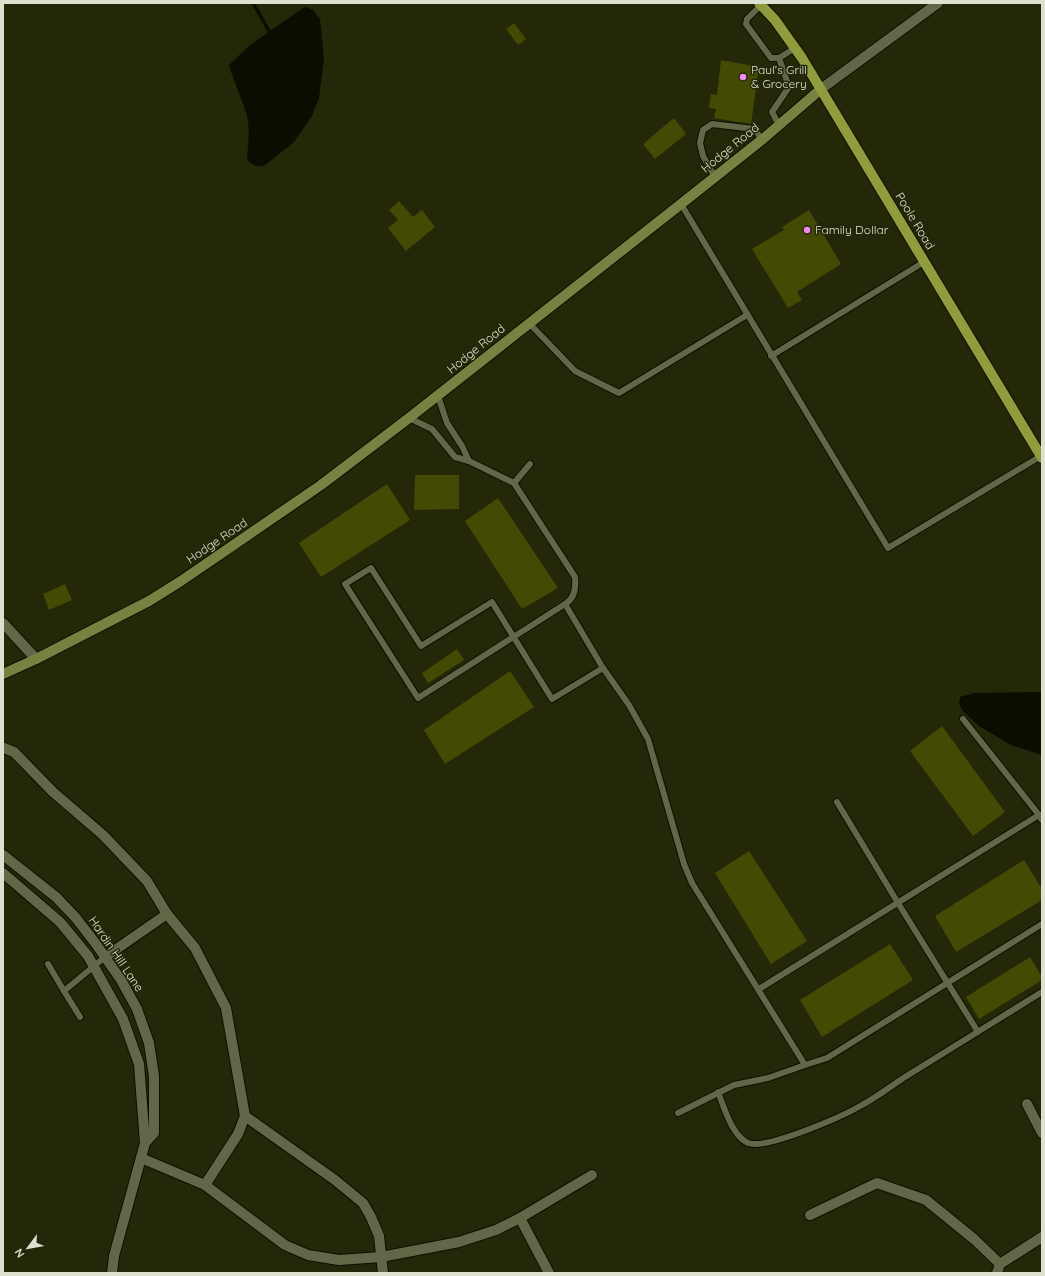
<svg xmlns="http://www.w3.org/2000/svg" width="1045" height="1276" font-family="Quicksand,sans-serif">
<rect width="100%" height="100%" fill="#242808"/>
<g fill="#0b0d00">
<path d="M306,7L313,10L320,19L324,59L319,98L312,116L294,142L264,166C257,167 251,165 247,159C248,143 251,124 245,109C240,94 233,80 229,65L250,45L303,8Z"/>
<path d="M1042,692V755L1011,745L979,726L962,710L959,704L960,697L974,693Z"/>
</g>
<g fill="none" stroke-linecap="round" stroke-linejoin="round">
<path stroke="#0b0d00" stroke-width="3.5" d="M253,3L269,31L270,35"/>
</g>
<g fill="#434a04">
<path d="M514,23L526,39L518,45L506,29Z"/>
<path d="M721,60L759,67L751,124L714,118L716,109L709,108L711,94L717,95Z"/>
<path d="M674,118L686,134L655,159L643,144Z"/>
<path d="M399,201L413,217L422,210L435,227L406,251L388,228L398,220L389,210Z"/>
<path d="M809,210L841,264L797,292L802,300L788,308L752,249L784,230L782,227Z"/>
<path d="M415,475H459V509L414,510Z"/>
<path d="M387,484L410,520L321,577L299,543Z"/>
<path d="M498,498L558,588L522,609L465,521Z"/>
<path d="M65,584L72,600L49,610L43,594Z"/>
<path d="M457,649L464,660L428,683L422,673Z"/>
<path d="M510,671L534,707L445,764L424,730Z"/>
<path d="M942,726L1005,812L973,836L910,751Z"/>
<path d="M749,851L807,941L771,964L715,873Z"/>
<path d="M1024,860L1042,889V900L956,952L935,916Z"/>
<path d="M890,944L913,980L822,1037L800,1000Z"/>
<path d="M1030,957L1042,977V980L979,1019L966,997Z"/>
</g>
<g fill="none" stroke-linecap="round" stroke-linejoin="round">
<defs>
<g id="lane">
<path d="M761,5L747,19L746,24L771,58H779L795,48"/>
<path d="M779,125L772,112L789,87L779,58"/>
<path d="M715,177L703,156L700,143L703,130L712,124L754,129L762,139"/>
<path d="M681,204L888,548L1041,456"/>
<path d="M529,323L575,371L619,393L747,315"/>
<path d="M771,356L924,262"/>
<path d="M438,396L447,423L462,446L469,461"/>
<path d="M409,418L432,429L455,457L469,461L514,483L575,577C576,588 575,599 565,604L418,698L345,584L371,568L421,646L492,602L552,699L603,668L565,604"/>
<path d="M514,483L530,464"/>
<path d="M603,668L629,705L648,739L684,864L692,883L805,1065L827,1058L1042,924"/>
<path d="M963,719L1039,815"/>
<path d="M837,802L898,903L978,1032"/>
<path d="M48,964L64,991L105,957"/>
<path d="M759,989L1039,815L1042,820"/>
<path d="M64,991L80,1017"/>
<path d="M718,1092C724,1107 732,1136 748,1143C767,1150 843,1116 862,1105C877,1097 891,1086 905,1077C951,1048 996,1021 1042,992"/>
<path d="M678,1113L734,1085L768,1078L805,1065"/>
</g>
<g id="street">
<path d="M821,89L938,3"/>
<path d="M3,623L36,659"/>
<path d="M3,748H4L14,752L53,792L103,835L147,881L167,914L105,957"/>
<path d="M3,855L56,897L76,918L96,944L121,980L137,1009L149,1043L154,1076V1133L145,1143"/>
<path d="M3,873L60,922L88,956L123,1019L139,1064L145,1143L114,1256L112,1273"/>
<path d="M1027,1104L1042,1133"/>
<path d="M245,1116L335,1180L363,1203L371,1217L379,1236L383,1273"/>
<path d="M141,1158L205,1185L238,1134L245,1116L226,1008L195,948L167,914"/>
<path d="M205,1185L285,1245L308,1255L339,1260L381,1257L459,1242L496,1230L520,1218L592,1175"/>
<path d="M810,1215L877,1183L926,1200L974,1239L1000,1264"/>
<path d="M520,1218L549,1273"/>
<path d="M997,1273L1000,1264L1042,1237"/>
</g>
<path id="secondary" d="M3,674L36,659L149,601L181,581L321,485L409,418L681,204L764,138L821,89"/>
<path id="primary" d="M759,3L775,20L802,58L1042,458"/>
</defs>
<use href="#lane" stroke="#0d1000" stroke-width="8"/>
<use href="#street" stroke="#0d1000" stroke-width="12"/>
<use href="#secondary" stroke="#0d1000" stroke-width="12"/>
<use href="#primary" stroke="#0d1000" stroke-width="12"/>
<use href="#lane" stroke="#626747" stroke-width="6"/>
<use href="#street" stroke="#626747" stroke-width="10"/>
<use href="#secondary" stroke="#798142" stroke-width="10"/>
<use href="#primary" stroke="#909b3d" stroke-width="10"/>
</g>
<g fill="#f08bf5" stroke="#242808" stroke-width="1.5">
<circle cx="743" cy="77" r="4"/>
<circle cx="807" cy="230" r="4"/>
</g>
<g text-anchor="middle" stroke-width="3" stroke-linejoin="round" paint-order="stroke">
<g font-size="12" fill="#dde1cf" stroke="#242808" text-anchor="start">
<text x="751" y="74">Paul’s Grill<tspan x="751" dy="14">&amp; Grocery</tspan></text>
<text x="815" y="234">Family Dollar</text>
</g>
<g font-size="12" fill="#dde1cf" stroke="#242808">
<text transform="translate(730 148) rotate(-39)" y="4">Hodge Road</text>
<text transform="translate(915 221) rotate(59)" y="4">Poole Road</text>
<text transform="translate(476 349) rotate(-39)" y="4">Hodge Road</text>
<text transform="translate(217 541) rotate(-34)" y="4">Hodge Road</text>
<text transform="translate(116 954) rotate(56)" y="4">Hardin Hill Lane</text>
</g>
</g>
<rect width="1045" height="1276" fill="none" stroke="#dde1cf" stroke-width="8"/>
<g transform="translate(28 1248) rotate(238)" stroke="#242808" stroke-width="3" paint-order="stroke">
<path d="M0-3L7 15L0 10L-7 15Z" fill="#dde1cf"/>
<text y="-6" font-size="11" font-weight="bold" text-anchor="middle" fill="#dde1cf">N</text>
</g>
</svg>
